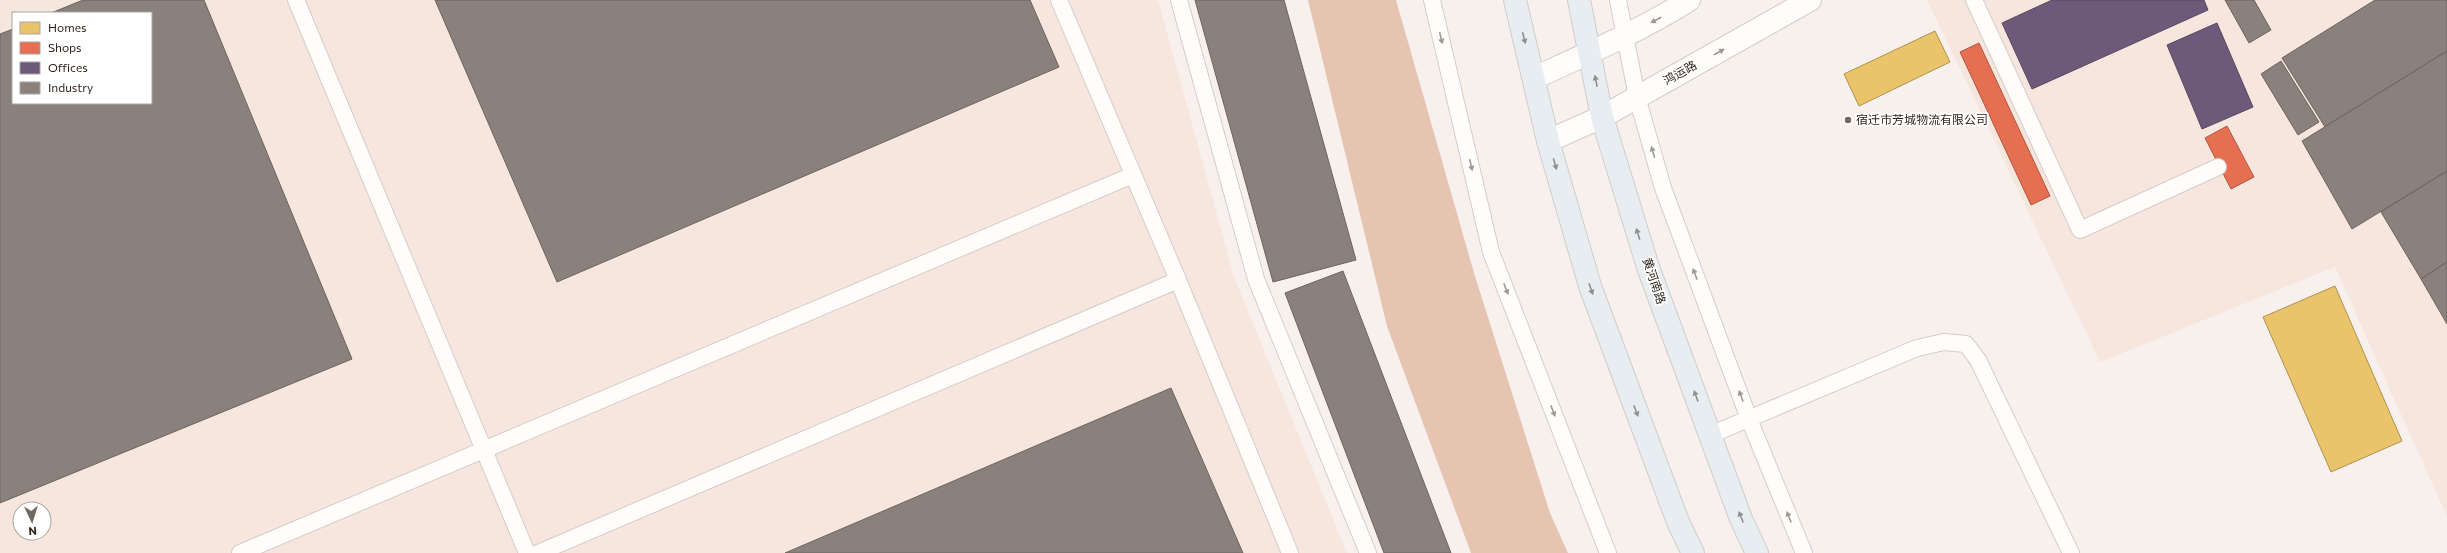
<svg xmlns="http://www.w3.org/2000/svg" width="2447" height="553" font-family="Commissioner,'Noto Sans SC',sans-serif">
<rect width="100%" height="100%" fill="#f7f0ec"/>
<g fill="#f7e6dd" fill-rule="evenodd">
<path d="M0,0H1158L1234,277L1347,553H0ZM13,13H151V103H13ZM20,509H44V533H20Z"/>
<path d="M1927,0H2447V517L2335,267L2100,362Z"/>
</g>
<path fill="#e5c5b1" d="M1308,0H1396L1474,273L1550,513L1568,553H1471L1387,326Z"/>
<g fill="#e9c46a" stroke="#b09251">
<path d="M1935,31L1950,62L1859,106L1844,74Z"/>
<path d="M2335,286L2402,441L2331,472L2263,317Z"/>
</g>
<g fill="#e76f51" stroke="#ae5740">
<path d="M1979,43L2050,196L2031,205L1960,52Z"/>
<path d="M2227,126L2254,177L2231,189L2205,138Z"/>
</g>
<g fill="#6d597a" stroke="#59485d">
<path d="M2052,0H2204L2208,10L2032,89L2002,23Z"/>
<path d="M2217,23L2253,107L2202,129L2167,45Z"/>
</g>
<g fill="#8a817c" stroke="#6d645e">
<path d="M83,0H204L352,359L0,503V34L13,29V103H151V13H51Z"/>
<path d="M435,0H1030L1059,67L557,282Z"/>
<path d="M1195,0H1284L1356,260L1273,282Z"/>
<path d="M2225,0H2254L2271,30L2249,43Z"/>
<path d="M2375,0H2447V51L2325,127L2282,58Z"/>
<path d="M2447,51V171L2352,229L2302,141Z"/>
<path d="M2281,61L2319,122L2298,135L2261,74Z"/>
<path d="M2447,171V262L2421,279L2381,212Z"/>
<path d="M2447,262V324L2421,279Z"/>
<path d="M1343,271L1451,553H1384L1285,293Z"/>
<path d="M1171,388L1243,553H785Z"/>
</g>
<g fill="none" stroke-linecap="round" stroke-linejoin="round">
<defs>
<g id="service">
<path d="M296,0L527,553"/>
<path d="M1059,0L1178,280"/>
<path d="M1179,0L1256,279L1368,553"/>
<path d="M1432,0L1491,252L1608,553"/>
<path d="M1618,0L1637,97L1663,188L1749,419L1804,553"/>
<path d="M1974,0L2080,230L2218,167"/>
<path d="M1710,435L1917,348L1944,342L1966,344L1978,360L2071,553"/>
<path d="M240,553L1133,175"/>
<path d="M538,553L1178,280L1290,553"/>
</g>
<g id="tertiary">
<path d="M1534,78C1587,54 1640,31 1689,0"/>
<path d="M1548,141L1602,117L1810,0"/>
</g>
<g id="primary">
<path d="M1515,0L1548,141L1590,286L1678,522L1693,553"/>
<path d="M1579,0L1602,117L1648,267L1741,519L1757,553"/>
</g>
</defs>
<use href="#service" stroke="#d6ccc7" stroke-width="18"/>
<use href="#tertiary" stroke="#d6ccc7" stroke-width="24"/>
<use href="#primary" stroke="#d1cdca" stroke-width="24"/>
<use href="#service" stroke="#fefdfc" stroke-width="16"/>
<use href="#tertiary" stroke="#fefdfc" stroke-width="22"/>
<use href="#primary" stroke="#e7edf0" stroke-width="22"/>
</g>
<defs><path id="oneway-solid" d="M-6-.8H1V-3.2L6.5 0L1 3.2V.8H-6Z"/></defs>
<g fill="#9f9995">
<use href="#oneway-solid" transform="translate(1656 20) rotate(152)"/>
<use href="#oneway-solid" transform="translate(1441 38) rotate(77)"/>
<use href="#oneway-solid" transform="translate(1719 52) rotate(-29)"/>
<use href="#oneway-solid" transform="translate(1653 152) rotate(-106)"/>
<use href="#oneway-solid" transform="translate(1471 165) rotate(77)"/>
<use href="#oneway-solid" transform="translate(1695 274) rotate(-110)"/>
<use href="#oneway-solid" transform="translate(1506 289) rotate(69)"/>
<use href="#oneway-solid" transform="translate(1741 396) rotate(-110)"/>
<use href="#oneway-solid" transform="translate(1553 411) rotate(69)"/>
<use href="#oneway-solid" transform="translate(1789 517) rotate(-112)"/>
</g>
<g fill="#92908f">
<use href="#oneway-solid" transform="translate(1524 38) rotate(76)"/>
<use href="#oneway-solid" transform="translate(1596 81) rotate(-101)"/>
<use href="#oneway-solid" transform="translate(1555 164) rotate(74)"/>
<use href="#oneway-solid" transform="translate(1638 234) rotate(-107)"/>
<use href="#oneway-solid" transform="translate(1591 289) rotate(71)"/>
<use href="#oneway-solid" transform="translate(1696 396) rotate(-110)"/>
<use href="#oneway-solid" transform="translate(1636 411) rotate(69)"/>
<use href="#oneway-solid" transform="translate(1741 517) rotate(-112)"/>
</g>
<circle fill="#726862" stroke="#fff" stroke-width="1.5" cx="1848" cy="120" r="4"/>
<g text-anchor="middle" stroke-width="4" stroke-linejoin="round" paint-order="stroke">
<g font-size="12" fill="#2a1f18" stroke="#fff">
<text transform="translate(1680 73) rotate(-29)" y="4">鸿运路</text>
<text transform="translate(1654 281) rotate(71)" y="4">黄河南路</text>
</g>
<g font-size="12" fill="#2a1f18" stroke="#fff" text-anchor="start">
<text x="1856" y="124">宿迁市芳城物流有限公司</text>
</g>
</g>
<rect x="12" y="12" width="140" height="92" fill="#ffffff" stroke="#aaa5a3"/>
<rect x="20" y="22" width="20" height="12" fill="#e9c46a" stroke="#aaa5a3"/>
<text x="48" y="32" font-size="12" fill="#2a1f18">Homes</text>
<rect x="20" y="42" width="20" height="12" fill="#e76f51" stroke="#aaa5a3"/>
<text x="48" y="52" font-size="12" fill="#2a1f18">Shops</text>
<rect x="20" y="62" width="20" height="12" fill="#6d597a" stroke="#aaa5a3"/>
<text x="48" y="72" font-size="12" fill="#2a1f18">Offices</text>
<rect x="20" y="82" width="20" height="12" fill="#8a817c" stroke="#aaa5a3"/>
<text x="48" y="92" font-size="12" fill="#2a1f18">Industry</text>
<g transform="translate(32 521) rotate(176)"><circle r="19" fill="#ffffff" stroke="#aaa5a3"/>
<path d="M0-3L7 15L0 10L-7 15Z" fill="#726862"/>
<text y="-6" font-size="11" font-weight="bold" text-anchor="middle" fill="#2a1f18">N</text>
</g>
</svg>
